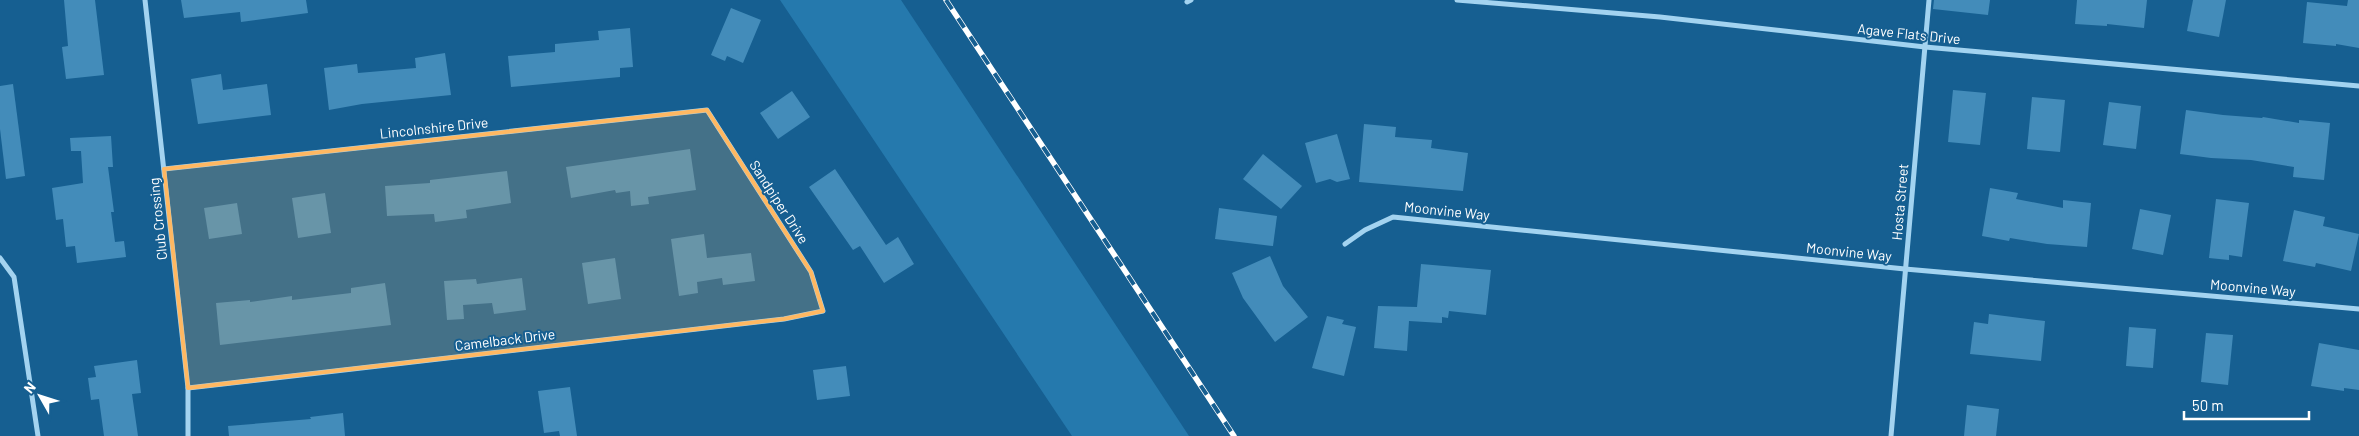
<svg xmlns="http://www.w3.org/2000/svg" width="2359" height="436" font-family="Barlow,sans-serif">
<rect width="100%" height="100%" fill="#165f91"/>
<path fill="#2579ad" d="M780,0H901L1189,436H1072Z"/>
<g fill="#438cba">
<path d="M64,0H95L104,75L66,79L62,47L68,46Z"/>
<path d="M181,0H306L308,13L241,22L240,12L184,18Z"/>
<path d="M1934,0H1990L1988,15L1933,9Z"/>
<path d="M2077,0H2147L2144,28L2107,24V26L2075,24Z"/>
<path d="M2193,0H2226L2219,37L2187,31Z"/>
<path d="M2348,0H2359V48L2336,44V46L2303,43L2307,2L2347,6Z"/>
<path d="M731,8L761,20L743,63L727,56L725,61L711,55Z"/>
<path d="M630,28L633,67L620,68V77L511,87L508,56L555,52V44L599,40L598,31Z"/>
<path d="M445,53L451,95L362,104L329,110L324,68L357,64L358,73L416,68L415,58Z"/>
<path d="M221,74L223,90L267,84L271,115L198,124L191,79Z"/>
<path d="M13,84L25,176L6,179L0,129V86Z"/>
<path d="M1953,90L1986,93L1980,145L1948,142Z"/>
<path d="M792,91L810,117L778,139L760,113Z"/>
<path d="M2032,97L2065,100L2060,152L2027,149Z"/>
<path d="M2109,102L2141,106L2136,149L2103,145Z"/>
<path d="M2186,110L2223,115L2262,118L2263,117L2299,123V120L2330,123L2324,180L2293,177L2294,167L2251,160L2211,158L2180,154Z"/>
<path d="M1364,124L1396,127L1395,137L1432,140L1431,148L1468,153L1463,191L1359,182Z"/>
<path d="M1337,134L1350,179L1337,182L1330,179L1316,183L1305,143Z"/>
<path d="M111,136L113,167H108L114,212H111L115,242L124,241L126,257L77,263L75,246L66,247L63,219L56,220L52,188L83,183L81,151H71L70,138Z"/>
<path d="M690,149L696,190L648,197L649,204L631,206L630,191L616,193L615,190L571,198L566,167Z"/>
<path d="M1263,154L1302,186L1281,209L1243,179Z"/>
<path d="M835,169L886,245L898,237L914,264L884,283L860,246L853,250L809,187Z"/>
<path d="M507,171L511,203L466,210L467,218L435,222L434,214L387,216L385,186L430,183V180Z"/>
<path d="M1990,188L2018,193L2016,199L2063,208V200L2091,203L2087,247L2047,244L2010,238L2009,241L1982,236Z"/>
<path d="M325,193L331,233L298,238L292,198Z"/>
<path d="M2216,199L2249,203L2242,257L2229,255V260L2209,258Z"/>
<path d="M237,203L242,234L209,239L204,208Z"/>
<path d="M1219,208L1277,216L1273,246L1215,239Z"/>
<path d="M2140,209L2171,215L2163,255L2132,249Z"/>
<path d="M2294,210L2325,217L2323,226L2359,234L2351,271L2316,263L2315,267L2283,261Z"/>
<path d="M704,234L707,258L751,253L755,281L723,285L722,278L697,282L698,293L679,296L671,239Z"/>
<path d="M1270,256L1283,286L1308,317L1275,342L1243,298L1232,273Z"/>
<path d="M615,258L621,299L588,304L582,263Z"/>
<path d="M1421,264L1491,270L1486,315L1449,311L1448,318L1442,317V323L1409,321L1407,351L1374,348L1378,306L1417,307Z"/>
<path d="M522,278L526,310L494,314L492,303L463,305L464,319L447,320L444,281L476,279L477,284Z"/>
<path d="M385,283L391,325L220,345L216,303L250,300V302L292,296V300L351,293V288Z"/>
<path d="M1989,314L2045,321L2041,361L1970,354L1974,322L1988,324Z"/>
<path d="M1327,316L1344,320L1342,324L1356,327L1344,376L1312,368Z"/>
<path d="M2129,327L2156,329L2153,368L2126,366Z"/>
<path d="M2206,333L2233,335L2228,385L2201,382Z"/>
<path d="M2319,343L2359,350V390L2344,388V391L2311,386Z"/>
<path d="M137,360L141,393L132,394L138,436H104L99,399L91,400L88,378L96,377L94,366Z"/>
<path d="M846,366L850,396L817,400L813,370Z"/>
<path d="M570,387L577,436H560L559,431L544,433L538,391Z"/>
<path d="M1967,405L1999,409L1996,436H1964Z"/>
<path d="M343,413L345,436H229L228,426L311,419L310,417Z"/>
</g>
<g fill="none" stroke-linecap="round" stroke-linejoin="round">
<g stroke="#a3d3f0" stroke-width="5">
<path d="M145,0L188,388V436"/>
<path d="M1457,0L1660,17L1925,47L2359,86"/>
<path d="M1187,2L1191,0"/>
<path d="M164,169L707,110L811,272L823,311L784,319L188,388"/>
<path d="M1345,244L1365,230L1393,217L1905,269L2359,309"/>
<path d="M0,258L14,277L38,436"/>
<path d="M1891,436L1929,0"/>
</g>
<defs>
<path id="rail" d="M946,0L1234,436"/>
</defs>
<use href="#rail" stroke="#fff" stroke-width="5.5"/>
<use href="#rail" stroke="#165f91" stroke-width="4" stroke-dasharray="11" stroke-linecap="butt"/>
</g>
<path fill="#ffb862" fill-opacity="0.2" stroke="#ffb862" stroke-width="4" stroke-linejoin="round" d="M707,110L811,272L823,311L784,319L188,388L164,169Z"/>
<g text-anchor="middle" stroke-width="4" stroke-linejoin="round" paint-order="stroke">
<g font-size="14" fill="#fff" stroke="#165f91">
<text transform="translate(1909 34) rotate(6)" y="5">Agave Flats Drive</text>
<text transform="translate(434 128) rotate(-6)" y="5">Lincolnshire Drive</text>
<text transform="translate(779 202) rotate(57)" y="5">Sandpiper Drive</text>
<text transform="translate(1900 202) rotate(-85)" y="5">Hosta Street</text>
<text transform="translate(1447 211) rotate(6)" y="5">Moonvine Way</text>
<text transform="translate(158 219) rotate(-96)" y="5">Club Crossing</text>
<text transform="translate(1849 252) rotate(6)" y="5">Moonvine Way</text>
<text transform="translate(2253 288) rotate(5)" y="5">Moonvine Way</text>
<text transform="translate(505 340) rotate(-7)" y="5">Camelback Drive</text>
</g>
</g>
<g transform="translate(40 396) rotate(309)" stroke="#165f91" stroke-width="4" paint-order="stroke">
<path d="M0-4L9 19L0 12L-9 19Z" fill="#ffffff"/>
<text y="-8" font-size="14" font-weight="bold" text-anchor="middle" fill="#ffffff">N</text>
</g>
<path d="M2184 411v8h125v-8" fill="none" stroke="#ffffff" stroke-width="2.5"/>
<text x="2192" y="411" font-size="15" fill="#ffffff" stroke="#165f91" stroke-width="4" paint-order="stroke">50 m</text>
</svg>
